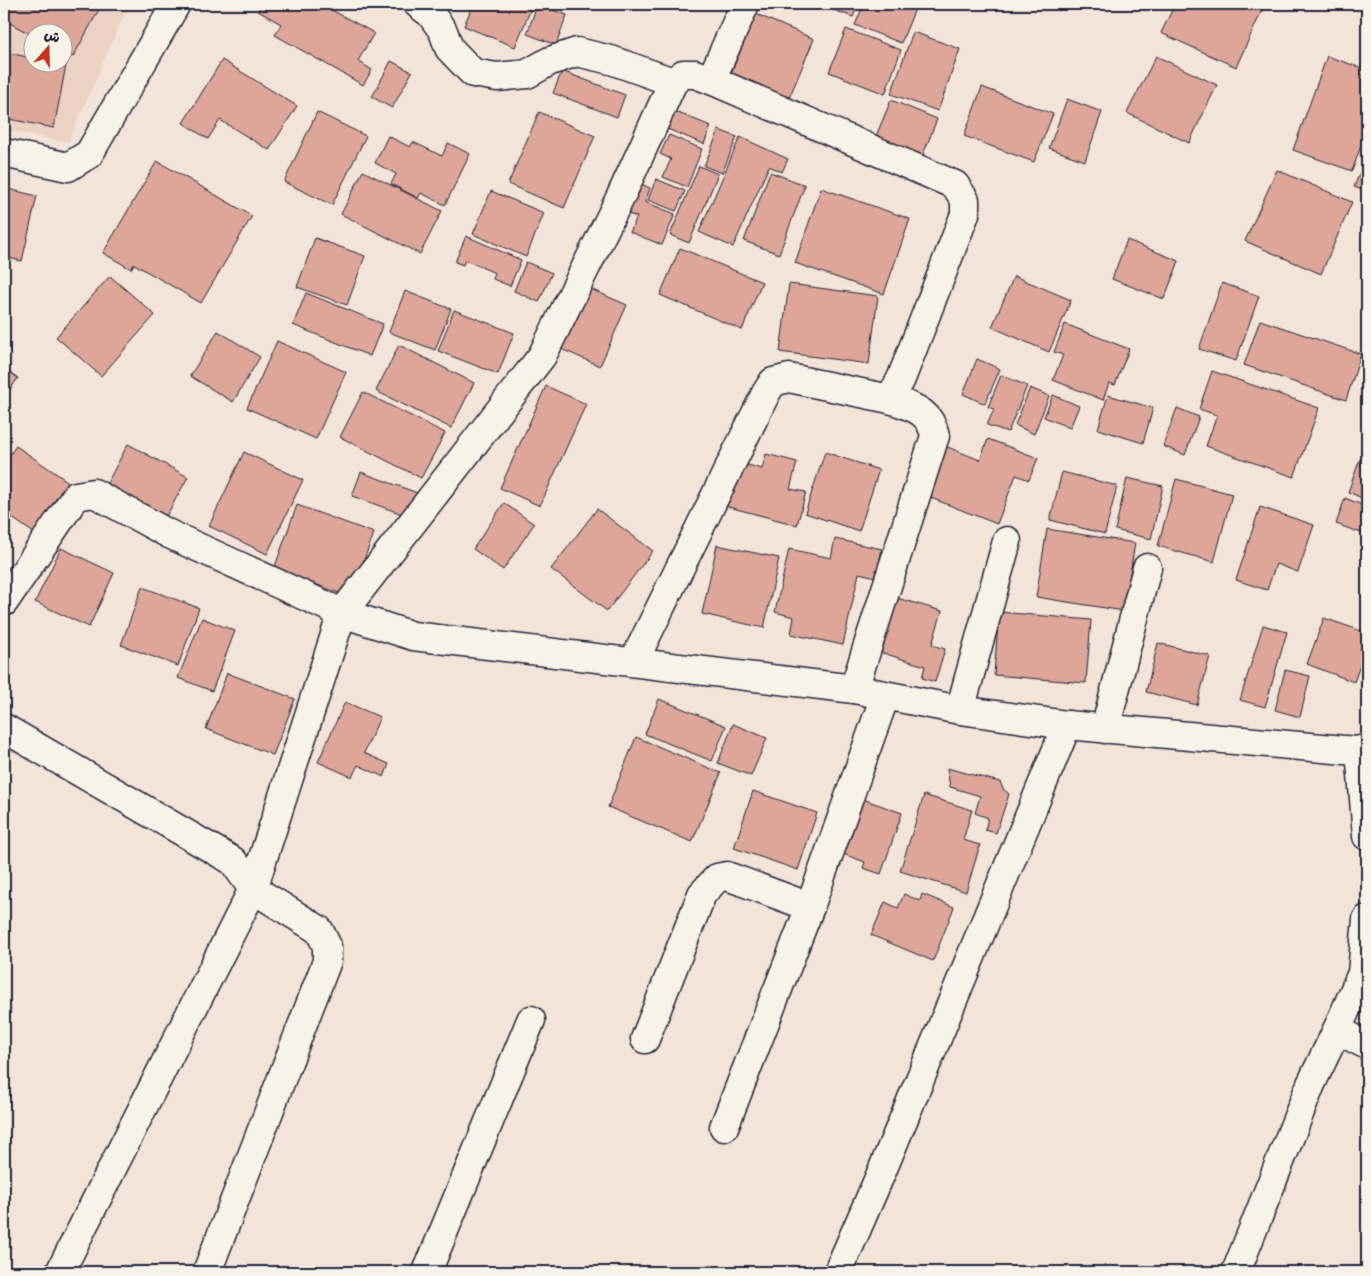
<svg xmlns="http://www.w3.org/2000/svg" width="1371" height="1276" font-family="'Comic Neue','Playpen Sans Arabic',sans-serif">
<rect width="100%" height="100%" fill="#f2e4d8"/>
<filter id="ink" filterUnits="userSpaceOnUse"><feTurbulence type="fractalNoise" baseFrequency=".02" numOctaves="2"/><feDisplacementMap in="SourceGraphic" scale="10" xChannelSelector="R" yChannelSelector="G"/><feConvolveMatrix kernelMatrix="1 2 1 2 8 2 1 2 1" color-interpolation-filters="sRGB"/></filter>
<g filter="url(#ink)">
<path fill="#ecd1c5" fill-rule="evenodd" d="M4,4H129L68,142L4,130ZM32,32H62V62H32Z"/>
<g fill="#dea699" stroke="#22223b">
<path d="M4,4H102L73,57L62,52V32H32V35L4,20Z"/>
<path d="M262,4H333L330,9L374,33L358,61L372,70L363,85L275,35L281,24L258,11Z"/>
<path d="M473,4H533L515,47L464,26Z"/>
<path d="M817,4H858L853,17Z"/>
<path d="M864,4H917L901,43L855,25Z"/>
<path d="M1175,4H1265L1236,67L1161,33Z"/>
<path d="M537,5L567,15L556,45L527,34Z"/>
<path d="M756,14L814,39L789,98L731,73Z"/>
<path d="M846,29L901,50L885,94L829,72Z"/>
<path d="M913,32L960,49L938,111L891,94Z"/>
<path d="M4,52L32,58V62H54L66,65L54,128L4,118Z"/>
<path d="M1156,56L1217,85L1189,143L1127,113Z"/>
<path d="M1327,56L1367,70V129L1352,171L1293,150Z"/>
<path d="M222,60L297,106L269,150L220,120L208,139L183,123Z"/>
<path d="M391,61L412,72L392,108L372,97Z"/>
<path d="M562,71L625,95L617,117L553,93Z"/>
<path d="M982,87L1053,114L1034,162L964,136Z"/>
<path d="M1067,99L1102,112L1085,161L1049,148Z"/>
<path d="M891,100L937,119L921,160L874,141Z"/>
<path d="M673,111L711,126L704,144L665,128Z"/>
<path d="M317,112L366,136L332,205L284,182Z"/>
<path d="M539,112L595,136L564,208L508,184Z"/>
<path d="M719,130L737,137L722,173L704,166Z"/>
<path d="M669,135L702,149L687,187L663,177L671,159L660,154Z"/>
<path d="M388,136L410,147L413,142L442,156L448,143L470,154L445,205L421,193L418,198L391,184L396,174L375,163Z"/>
<path d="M740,137L788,159L782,172L769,166L733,247L699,232Z"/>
<path d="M1367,155V192L1354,187Z"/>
<path d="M157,161L252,216L201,303L134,264L131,269L103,253Z"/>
<path d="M699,166L718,174L689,243L670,235Z"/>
<path d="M1277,170L1352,202L1321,274L1245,241Z"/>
<path d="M363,171L442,211L420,254L341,214Z"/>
<path d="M770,172L805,185L779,254L744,241Z"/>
<path d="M656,179L685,191L676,211L648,200Z"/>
<path d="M641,184L650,188L645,202L675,214L662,245L630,232L637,217L628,214Z"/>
<path d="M4,188L37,196L22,261L4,257Z"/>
<path d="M821,188L910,219L884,294L795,263Z"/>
<path d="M491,191L544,213L526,257L473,234Z"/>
<path d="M466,236L521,260L510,286L493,279L495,273L465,260L463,265L455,262Z"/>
<path d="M315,238L365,256L347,305L297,287Z"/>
<path d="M1127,240L1179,261L1164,299L1112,279Z"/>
<path d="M680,248L762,282L742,330L660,295Z"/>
<path d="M526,262L552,273L539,302L514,291Z"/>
<path d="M110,276L155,315L101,376L56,337Z"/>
<path d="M1014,276L1071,300L1049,352L992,327Z"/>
<path d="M1222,283L1259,296L1236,361L1199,349Z"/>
<path d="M789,284L878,296L869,364L780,352Z"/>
<path d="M586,287L627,305L600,366L559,348Z"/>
<path d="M405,291L451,309L435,350L389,332Z"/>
<path d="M306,293L383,324L370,356L293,325Z"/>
<path d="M454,310L514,333L498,374L438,351Z"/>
<path d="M1260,320L1361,354L1346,400L1244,365Z"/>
<path d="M1065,324L1129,349L1115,385L1109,383L1103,400L1053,380L1063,355L1054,352Z"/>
<path d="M218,331L260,357L233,402L190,376Z"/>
<path d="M277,341L346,372L316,439L247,408Z"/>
<path d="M399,345L474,383L451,428L376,391Z"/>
<path d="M977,359L1000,369L985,404L963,394Z"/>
<path d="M4,368L18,378L4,398Z"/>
<path d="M1212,371L1319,408L1294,477L1206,446L1217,415L1199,409Z"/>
<path d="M1001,375L1027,386L1008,432L987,425L994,409L988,407Z"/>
<path d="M546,386L586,404L540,506L500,488Z"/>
<path d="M1030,388L1049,396L1034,434L1015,425Z"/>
<path d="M363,392L445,433L421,478L340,437Z"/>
<path d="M1053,395L1079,406L1070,428L1044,417Z"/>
<path d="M1108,395L1153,408L1143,443L1098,429Z"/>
<path d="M1177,408L1199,417L1185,455L1163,446Z"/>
<path d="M988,439L1038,458L1029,480L1016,475L997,524L926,496L945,446L980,460Z"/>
<path d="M128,444L188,477L164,520L105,487Z"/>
<path d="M16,446L70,483L35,534L4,512V463Z"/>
<path d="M244,452L303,480L267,554L209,526Z"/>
<path d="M825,452L879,470L859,531L805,513Z"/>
<path d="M766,454L797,462L790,489L806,492L797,525L725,506L737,462L762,469Z"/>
<path d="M1360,459L1367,461V500L1348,492Z"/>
<path d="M361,472L428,497L419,520L352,496Z"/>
<path d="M1062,472L1117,486L1105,534L1050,520Z"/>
<path d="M1127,478L1163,486L1151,539L1115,530Z"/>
<path d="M1176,479L1232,494L1214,562L1158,546Z"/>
<path d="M1345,498L1367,507V535L1336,524Z"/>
<path d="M504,503L534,524L503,570L473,549Z"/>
<path d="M297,505L374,533L350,597L274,569Z"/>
<path d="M1260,507L1314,525L1298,572L1276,564L1267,590L1236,580Z"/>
<path d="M597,509L653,551L607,611L551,569Z"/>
<path d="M1047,529L1135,543L1124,611L1036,597Z"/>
<path d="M835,539L882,549L876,577L859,573L843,645L791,634L794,617L775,612L789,549L831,558Z"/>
<path d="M717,545L779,558L764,628L702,614Z"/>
<path d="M61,548L114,573L89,627L35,602Z"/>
<path d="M142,587L199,608L178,666L121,645Z"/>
<path d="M890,596L942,611L932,645L945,649L935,682L922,678L925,666L873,650Z"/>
<path d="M999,612L1091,620L1086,683L994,675Z"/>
<path d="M202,618L235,631L212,691L178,678Z"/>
<path d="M1324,618L1367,633V646L1354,682L1307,664Z"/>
<path d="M1263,625L1287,632L1265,707L1240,700Z"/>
<path d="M1158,643L1210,656L1197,705L1146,692Z"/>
<path d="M1285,670L1310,676L1300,717L1275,710Z"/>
<path d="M227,673L295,699L273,755L206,729Z"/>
<path d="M659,699L726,726L712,761L645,734Z"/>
<path d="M345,702L380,717L364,753L389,764L384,777L358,765L352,777L318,762Z"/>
<path d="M733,724L767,738L751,776L718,763Z"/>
<path d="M636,737L721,773L692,842L608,807Z"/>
<path d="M947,768L1000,782L1003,789L1009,794L996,833L985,830L988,818L975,813L980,796L950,787Z"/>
<path d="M753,791L817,813L798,870L734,848Z"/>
<path d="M924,795L972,810L963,840L980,845L966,892L900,871Z"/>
<path d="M857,797L902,813L881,874L863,868L865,862L838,852Z"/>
<path d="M904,894L920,901L922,894L954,907L933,961L871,935L885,902L898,908Z"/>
</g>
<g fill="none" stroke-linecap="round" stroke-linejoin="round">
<defs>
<g id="minor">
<path d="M418,4L430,13L443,31L449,48L473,73L497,77L527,74L550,61L577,52L611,60L673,82"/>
<path d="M711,80L745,4"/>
<path d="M4,153L68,167L89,154L176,4"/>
<path d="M4,602L76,496L94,493L169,534L342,613L413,636L854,689L960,710L1067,725L1367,752"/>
<path d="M854,689L935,436C930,410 912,407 890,399"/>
<path d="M960,710L1007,541"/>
<path d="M4,728L233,861L253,889L60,1272"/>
<path d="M1105,729L1147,568"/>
<path d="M1360,750L1367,836"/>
<path d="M1337,1030L1367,1045"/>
<path d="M645,1039L702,894L717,878L727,876L810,907"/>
<path d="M724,1127L810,907L885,696"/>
<path d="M207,1272L327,961V946L319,930L253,889L342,613L542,356L620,198L673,82L683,74H695L711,80L955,185L965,200V214L901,379L890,399L789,378L773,382L766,393L634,661"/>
<path d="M427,1272L531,1020"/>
<path d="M838,1272L882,1171L1067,725"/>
<path d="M1236,1272L1311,1084L1337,1030L1362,973L1367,919"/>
</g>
</defs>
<use href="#minor" stroke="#22223b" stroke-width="31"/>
<use href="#minor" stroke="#f7f3e8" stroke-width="28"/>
</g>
</g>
<rect width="1371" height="1276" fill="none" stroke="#f7f3e8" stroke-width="20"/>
<rect x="10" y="10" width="1351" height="1256" fill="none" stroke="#22223b" stroke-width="2" filter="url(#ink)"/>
<g transform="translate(48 48) rotate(20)"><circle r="24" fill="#f7f3e8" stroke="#a29fa3"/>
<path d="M0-4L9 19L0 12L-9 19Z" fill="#c8321e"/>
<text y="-8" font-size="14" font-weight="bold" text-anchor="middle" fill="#22223b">ش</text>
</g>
</svg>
